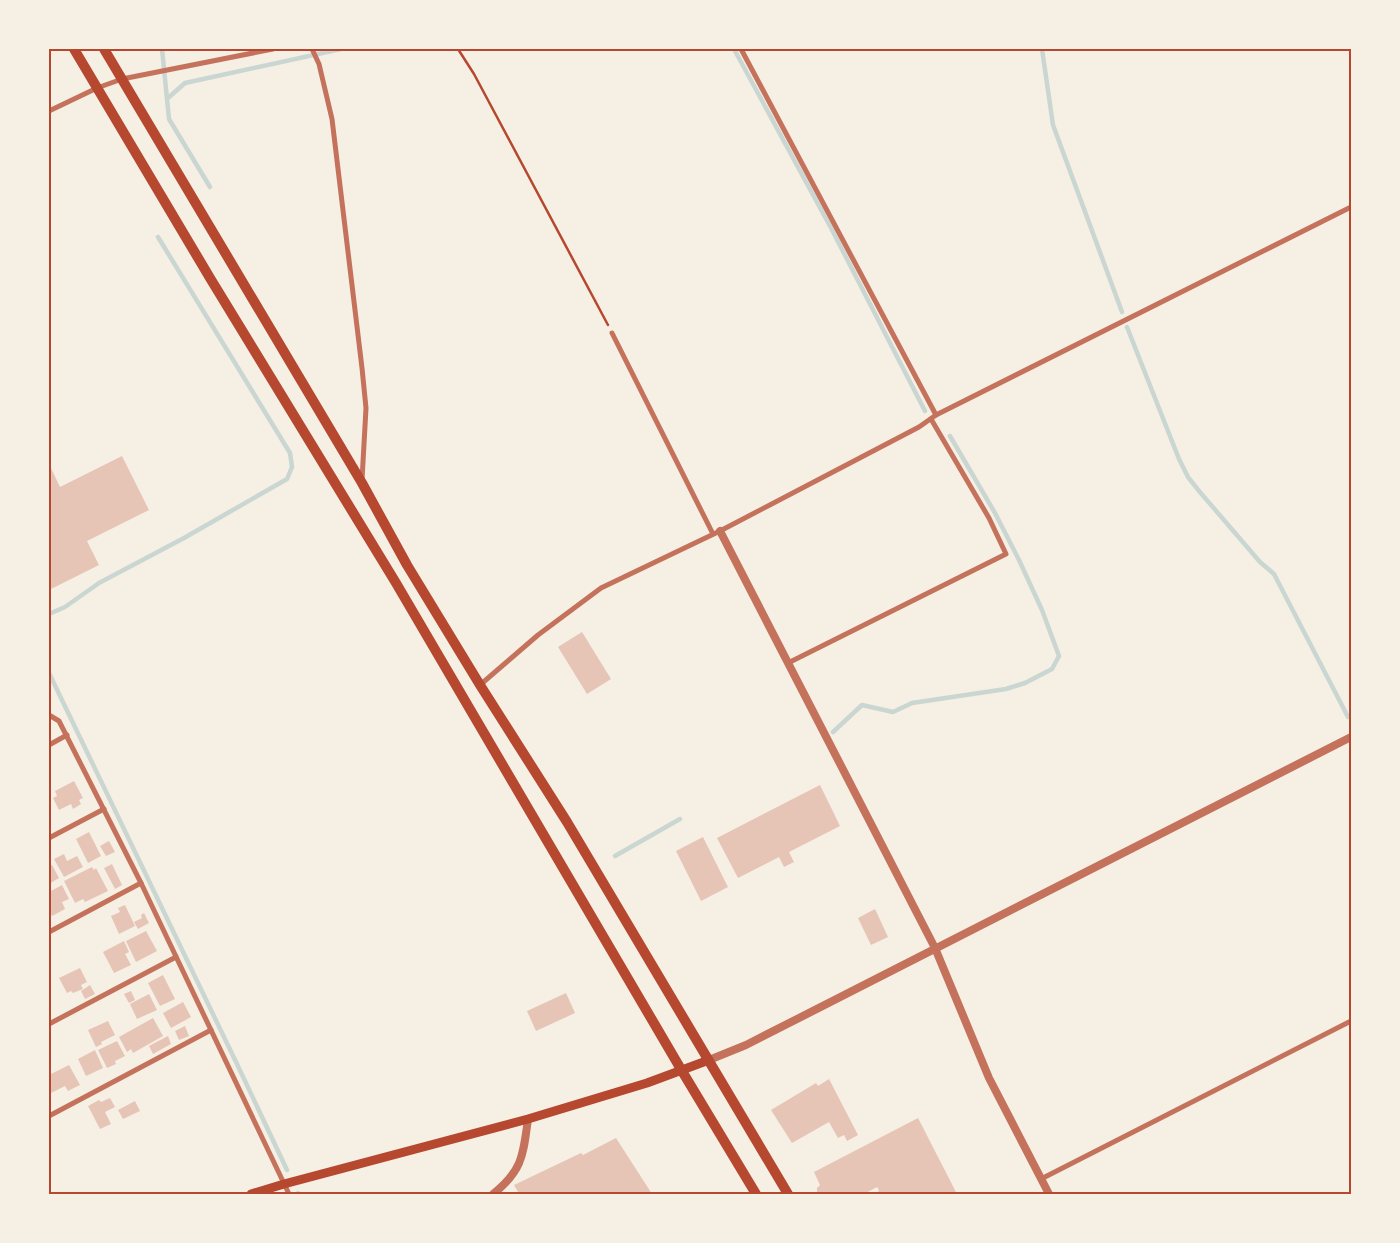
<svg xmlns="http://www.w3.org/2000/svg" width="1400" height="1243" font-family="Barlow,sans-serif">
<rect width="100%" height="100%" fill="#f6efe4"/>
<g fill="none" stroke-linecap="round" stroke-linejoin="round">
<g stroke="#c9d6d2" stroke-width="4.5">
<path d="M162,49L169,119L210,187"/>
<path d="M734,49L831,228L925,411"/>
<path d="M1042,49L1053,125L1122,312"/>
<path d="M168,98L185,83L341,49"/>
<path d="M1127,327L1179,459L1188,477L1199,491L1260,562L1274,574L1348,717"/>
<path d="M49,614L65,607L99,583L184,538L287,479L292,467L290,453L158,237"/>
<path d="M49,673L236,1062L287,1170"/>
<path d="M833,732L862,705L893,712L912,703L1006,689L1025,683L1052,669L1059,656L1042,610L1019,560L995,513L950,436"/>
<path d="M615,856L680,819"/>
<path d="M298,1193V1194"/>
</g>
</g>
<g fill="#e6c5b7">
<path d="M122,456L149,510L87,541L99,565L49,590V464L60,487Z"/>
<path d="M582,632L611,679L587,694L558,647Z"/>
<path d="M74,781L83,798L79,800L81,804L73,809L71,804L59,810L53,798L57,796L55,791Z"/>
<path d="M820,785L840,826L789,852L794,862L784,867L779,857L738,878L717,838Z"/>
<path d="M89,832L101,856L88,863L76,839Z"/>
<path d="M703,837L728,887L701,901L676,851Z"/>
<path d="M109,841L115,852L106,856L100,846Z"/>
<path d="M64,854L67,861L77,856L83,867L64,877L54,859Z"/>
<path d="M112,864L122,885L115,889L104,868Z"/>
<path d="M52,865L59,878L49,884V866Z"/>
<path d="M92,867L94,870L96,868L108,891L85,902L83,899L75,903L64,881Z"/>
<path d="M62,885L69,899L62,902L65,909L52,916L49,910V892Z"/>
<path d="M125,905L135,926L119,934L111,916L120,912L118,908Z"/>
<path d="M875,909L888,937L871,945L858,918Z"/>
<path d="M144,913L149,923L138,929L134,922L142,918L141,915Z"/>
<path d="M146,931L157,951L136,962L126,941Z"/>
<path d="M124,941L129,952L125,954L131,965L114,973L103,952Z"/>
<path d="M80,968L87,982L81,985L83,989L73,993L71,991L67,993L59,978Z"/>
<path d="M163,975L175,999L160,1006L148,983Z"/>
<path d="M90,985L95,994L85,999L81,991Z"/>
<path d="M131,991L135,1000L129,1003L124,994Z"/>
<path d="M566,993L575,1013L536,1031L527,1011Z"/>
<path d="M149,994L157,1010L137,1019L130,1004Z"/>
<path d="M183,1002L191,1017L171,1028L163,1013Z"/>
<path d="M153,1018L163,1036L133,1053L131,1049L127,1052L119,1037Z"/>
<path d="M108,1021L115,1035L101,1042L102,1044L96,1047L88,1030Z"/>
<path d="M185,1026L189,1036L179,1040L175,1031Z"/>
<path d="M168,1036L171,1044L153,1054L149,1046Z"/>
<path d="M117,1041L125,1056L115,1061L116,1064L107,1068L98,1050Z"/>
<path d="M95,1050L103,1068L86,1076L78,1059Z"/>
<path d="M69,1065L80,1085L68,1091L65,1086L49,1094V1075Z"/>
<path d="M829,1079L858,1135L847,1141L844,1135L838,1138L829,1122L792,1143L771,1110L816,1083L818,1086Z"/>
<path d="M110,1098L115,1107L105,1112L111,1124L100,1129L88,1106L99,1100L101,1102Z"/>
<path d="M135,1101L140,1111L123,1119L118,1110Z"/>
<path d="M918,1118L957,1194H877L879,1190L877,1187L864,1194H817V1188L820,1185L814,1172Z"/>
<path d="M616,1138L652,1194H513L518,1192L514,1185L581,1153L583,1155Z"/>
</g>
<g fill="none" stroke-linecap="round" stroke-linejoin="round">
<path stroke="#b5482f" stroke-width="2.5" d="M458,49L474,74L608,325"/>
<g stroke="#c5725c" stroke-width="5">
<path d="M312,49L319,64L332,119L362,368L366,408L362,480"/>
<path d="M741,49L936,415"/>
<path d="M49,111L97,88L122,79L273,49"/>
<path d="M612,333L713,534"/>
<path d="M788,663L1006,554L989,518L931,419"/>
<path d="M480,685L538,635L601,588L720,531L919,427L936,415L1351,207"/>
<path d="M49,715L59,721L141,883L289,1194"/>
<path d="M49,745L67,735"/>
<path d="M49,838L104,809"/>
<path d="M49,932L141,883"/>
<path d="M49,1024L176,957"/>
<path d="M49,1116L211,1030"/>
<path d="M1041,1179L1351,1021"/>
</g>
<g stroke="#c5725c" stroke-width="8">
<path d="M720,531L935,948L989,1078L1049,1194"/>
<path d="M709,1060L746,1045L1351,737"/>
<path d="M493,1194C523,1170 523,1155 528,1119"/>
</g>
<path stroke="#b5482f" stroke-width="9" d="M251,1194L284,1184L528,1119L647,1083L709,1060"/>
<g stroke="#b5482f" stroke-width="10">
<path d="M74,49L210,278L396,583L682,1071L756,1194"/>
<path d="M104,49L362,483L407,565L480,685L567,822L788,1194"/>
</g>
</g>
<rect width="1400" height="1243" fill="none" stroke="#f6efe4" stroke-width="100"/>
<rect x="50" y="50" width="1300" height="1143" fill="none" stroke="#b5482f" stroke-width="2"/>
</svg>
